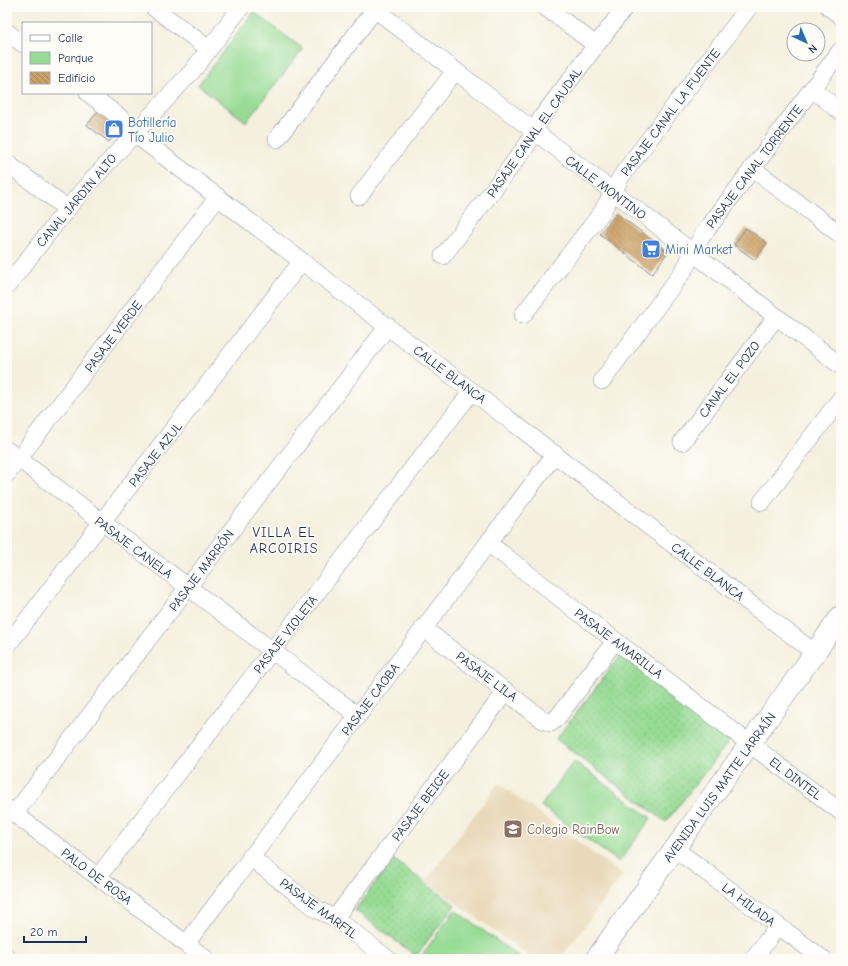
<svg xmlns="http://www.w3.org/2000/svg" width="848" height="966" font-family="'Comic Neue',sans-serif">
<defs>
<pattern id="green-dots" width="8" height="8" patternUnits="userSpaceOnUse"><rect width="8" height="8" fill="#97db94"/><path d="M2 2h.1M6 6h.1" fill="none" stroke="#82bc82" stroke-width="1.8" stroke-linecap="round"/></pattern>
<pattern id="building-back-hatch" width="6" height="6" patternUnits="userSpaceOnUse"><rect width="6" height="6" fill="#cca064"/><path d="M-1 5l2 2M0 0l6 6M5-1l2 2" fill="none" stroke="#a58356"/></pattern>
</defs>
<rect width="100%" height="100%" fill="#fdfcf7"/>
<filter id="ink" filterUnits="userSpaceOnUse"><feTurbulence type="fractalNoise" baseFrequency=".025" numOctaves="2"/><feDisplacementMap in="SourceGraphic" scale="8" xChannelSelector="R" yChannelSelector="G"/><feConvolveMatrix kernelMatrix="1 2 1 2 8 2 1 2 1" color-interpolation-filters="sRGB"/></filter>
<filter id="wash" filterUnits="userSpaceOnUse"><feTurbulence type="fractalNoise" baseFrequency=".012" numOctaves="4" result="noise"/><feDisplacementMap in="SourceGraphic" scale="16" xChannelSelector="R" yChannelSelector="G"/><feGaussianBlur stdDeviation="0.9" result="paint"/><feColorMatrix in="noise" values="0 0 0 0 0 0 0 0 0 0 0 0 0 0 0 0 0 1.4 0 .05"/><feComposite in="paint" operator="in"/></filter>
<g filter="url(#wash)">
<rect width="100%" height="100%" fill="#f5f0de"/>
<path fill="#e9d9ba" d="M498,783L623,875L560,959H533L426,881Z"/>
<g fill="url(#green-dots)" stroke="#598579">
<path d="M624,651L734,735L666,822L556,739Z"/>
<path d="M393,859L455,905L416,956L355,910Z"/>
</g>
<g fill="#97db94" stroke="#598579">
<path d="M254,12L303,49L246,122L198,85Z"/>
<path d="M574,761L651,818L619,862L541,806Z"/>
<path d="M455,910L522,959H428L422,955Z"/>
</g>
<g id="blocks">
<g fill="url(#building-back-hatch)">
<path d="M99,110L121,127L109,142L87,125Z"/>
<path d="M616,213L668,252L652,274L600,234Z"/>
<path d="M746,228L767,243L755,260L734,245Z"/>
</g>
</g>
</g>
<g filter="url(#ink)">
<use href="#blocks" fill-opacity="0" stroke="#88909e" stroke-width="1"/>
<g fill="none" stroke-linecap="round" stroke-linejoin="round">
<defs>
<g id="minor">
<path d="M153,7L209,49"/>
<path d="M372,7L841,366"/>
<path d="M545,7L596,45"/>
<path d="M829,7L841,16"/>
<path d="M7,32L23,44"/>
<path d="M812,89L841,112"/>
<path d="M88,93L122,119L135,134L815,653"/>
<path d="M277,139L375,9"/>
<path d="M7,163L67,209"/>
<path d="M752,168L841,235"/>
<path d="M359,196L455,71"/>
<path d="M443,256L527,145L542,117L625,7"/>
<path d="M7,286L67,209L90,182L194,69L241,7"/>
<path d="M523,315L602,212L622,175L749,7"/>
<path d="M602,381L684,270L702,236L841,50"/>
<path d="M682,442L776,317"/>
<path d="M7,450L357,715"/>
<path d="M7,474L218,197"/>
<path d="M762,502L841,398"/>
<path d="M488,543L750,744L841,812"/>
<path d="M423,628L543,720L551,723L557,718L615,641"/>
<path d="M7,646L302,261"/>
<path d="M7,808L206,959"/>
<path d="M15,813L388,326"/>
<path d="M675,849L823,959"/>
<path d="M250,857L318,910L335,918L388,959"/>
<path d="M98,877L472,391"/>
<path d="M335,918L506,691"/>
<path d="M186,944L555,454"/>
<path d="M7,957L9,959"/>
<path d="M753,959L778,926"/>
</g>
<path id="tertiary" d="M596,959L841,616"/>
</defs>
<use href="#minor" stroke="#88909e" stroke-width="18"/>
<use href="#tertiary" stroke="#88909e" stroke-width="22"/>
<use href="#minor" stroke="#fff" stroke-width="17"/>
<use href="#tertiary" stroke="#fff" stroke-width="21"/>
</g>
</g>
<defs>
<symbol id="shop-square" viewBox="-11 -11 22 22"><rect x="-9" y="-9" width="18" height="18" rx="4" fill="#3f7fe0" stroke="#fdfcf7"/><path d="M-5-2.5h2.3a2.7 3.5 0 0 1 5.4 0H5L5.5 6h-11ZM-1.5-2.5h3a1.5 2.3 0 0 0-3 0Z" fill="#fff"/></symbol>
<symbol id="supermarket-square" viewBox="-11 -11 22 22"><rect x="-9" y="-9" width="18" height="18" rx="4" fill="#3f7fe0" stroke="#fdfcf7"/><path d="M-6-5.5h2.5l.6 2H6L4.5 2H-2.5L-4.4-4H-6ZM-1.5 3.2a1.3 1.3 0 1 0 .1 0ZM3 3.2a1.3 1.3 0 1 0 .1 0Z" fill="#fff"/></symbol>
<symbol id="school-square" viewBox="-11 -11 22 22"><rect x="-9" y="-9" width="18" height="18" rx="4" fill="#8d6e63" stroke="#fdfcf7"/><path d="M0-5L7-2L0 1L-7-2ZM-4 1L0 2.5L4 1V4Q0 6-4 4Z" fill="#fff"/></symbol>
</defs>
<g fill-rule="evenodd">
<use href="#shop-square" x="103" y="118" width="22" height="22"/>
<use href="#supermarket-square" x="640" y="238" width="22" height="22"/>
<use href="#school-square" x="502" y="818" width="22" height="22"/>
</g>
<g text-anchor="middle" stroke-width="3.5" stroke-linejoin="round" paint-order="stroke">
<g font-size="13" fill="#1b2f5e" stroke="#fdfcf7">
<text transform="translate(670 112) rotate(-53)" y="5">PASAJE CANAL LA FUENTE</text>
<text transform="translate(534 132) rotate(-55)" y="5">PASAJE CANAL EL CAUDAL</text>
<text transform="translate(754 166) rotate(-53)" y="5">PASAJE CANAL TORRENTE</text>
<text transform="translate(606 187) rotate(37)" y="5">CALLE MONTINO</text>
<text transform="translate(76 200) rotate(-50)" y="5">CANAL JARDIN ALTO</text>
<text transform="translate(113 336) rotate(-53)" y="5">PASAJE VERDE</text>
<text transform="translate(450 374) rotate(37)" y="5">CALLE BLANCA</text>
<text transform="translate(729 379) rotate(-53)" y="5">CANAL EL POZO</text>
<text transform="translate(155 454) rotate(-52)" y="5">PASAJE AZUL</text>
<text transform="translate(134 547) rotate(37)" y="5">PASAJE CANELA</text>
<text transform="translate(201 570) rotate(-53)" y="5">PASAJE MARRÓN</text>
<text transform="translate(708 571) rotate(37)" y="5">CALLE BLANCA</text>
<text transform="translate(285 634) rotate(-52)" y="5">PASAJE VIOLETA</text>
<text transform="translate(619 643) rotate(37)" y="5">PASAJE AMARILLA</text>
<text transform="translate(487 676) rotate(37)" y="5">PASAJE LILA</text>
<text transform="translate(370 699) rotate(-53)" y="5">PASAJE CAOBA</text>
<text transform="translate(796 778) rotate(37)" y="5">EL DINTEL</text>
<text transform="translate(719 787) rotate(-54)" y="5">AVENIDA LUIS MATTE LARRAÍN</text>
<text transform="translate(420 805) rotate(-53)" y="5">PASAJE BEIGE</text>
<text transform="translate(97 876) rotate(37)" y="5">PALO DE ROSA</text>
<text transform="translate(749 904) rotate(37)" y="5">LA HILADA</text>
<text transform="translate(319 908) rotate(36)" y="5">PASAJE MARFIL</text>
</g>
<g font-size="13" fill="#366cbe" stroke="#fdfcf7" text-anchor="start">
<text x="128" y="127">Botillería<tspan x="128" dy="15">Tío Julio</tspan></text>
<text x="665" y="254">Mini Market</text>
</g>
<g font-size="13" fill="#785e54" stroke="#fdfcf7" text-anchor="start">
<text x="527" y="834">Colegio RainBow</text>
</g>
<g font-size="14" letter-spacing="1" fill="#1b2f5e" stroke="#fdfcf7">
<text x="284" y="537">VILLA EL<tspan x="284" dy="16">ARCOIRIS</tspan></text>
</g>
</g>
<rect width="848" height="966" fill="none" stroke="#fdfcf7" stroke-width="24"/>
<rect x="22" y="22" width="130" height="72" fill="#fdfcf7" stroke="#a3aaba"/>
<rect x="30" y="35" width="20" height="6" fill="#ffffff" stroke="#a3aaba"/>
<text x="58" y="42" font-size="12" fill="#1b2f5e">Calle</text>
<rect x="30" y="52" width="20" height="12" fill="#97db94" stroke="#a3aaba"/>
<text x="58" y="62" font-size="12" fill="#1b2f5e">Parque</text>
<rect x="30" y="72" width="20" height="12" fill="url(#building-back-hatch)" stroke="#a3aaba"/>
<text x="58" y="82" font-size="12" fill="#1b2f5e">Edificio</text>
<g transform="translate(806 42) rotate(136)"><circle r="19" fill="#fdfcf7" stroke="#a3aaba"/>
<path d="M0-3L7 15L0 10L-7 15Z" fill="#1f6fb2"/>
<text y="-6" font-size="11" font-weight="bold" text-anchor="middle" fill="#1b2f5e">N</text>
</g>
<path d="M24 936v6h62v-6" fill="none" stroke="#1b2f5e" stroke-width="2"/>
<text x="30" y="936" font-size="12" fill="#1b2f5e" stroke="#fdfcf7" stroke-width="3" paint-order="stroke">20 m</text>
</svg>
